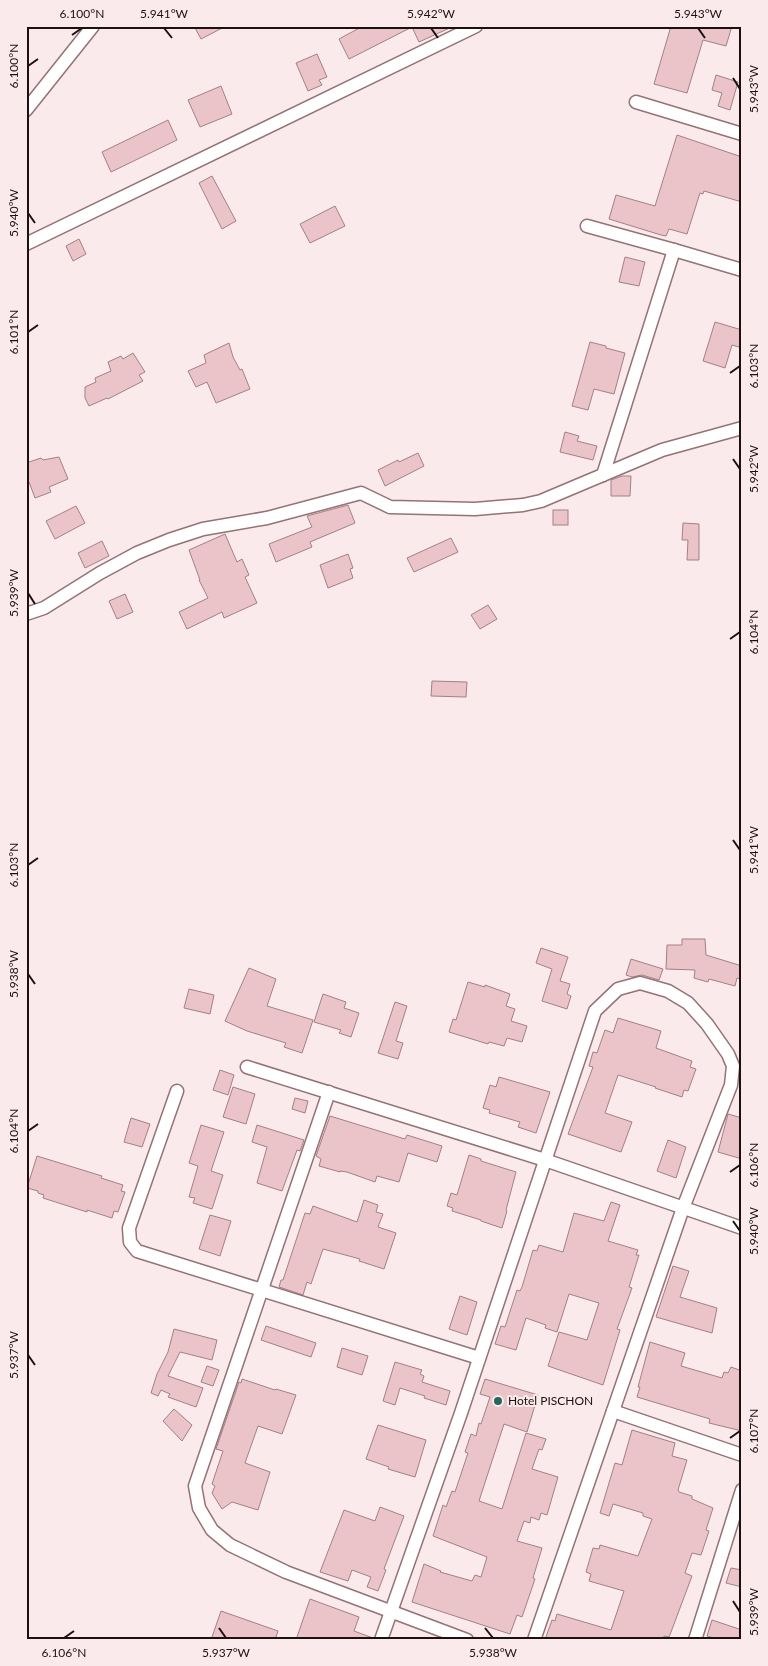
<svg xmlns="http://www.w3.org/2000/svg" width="768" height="1666" font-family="Lato,sans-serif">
<rect width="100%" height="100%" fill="#faeaec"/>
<g fill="#eac4c9" stroke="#a38084">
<path d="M194,26H226L201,39Z"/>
<path d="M363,26H454L419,42L412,27L349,59L339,39Z"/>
<path d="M671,26H732L726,46L703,40L687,93L654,84Z"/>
<path d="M317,54L327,77L319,80L322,85L308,91L296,63Z"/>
<path d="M716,75L738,82L730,110L718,106L722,93L712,90Z"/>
<path d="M221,86L232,114L200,127L188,100Z"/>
<path d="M168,120L177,140L111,172L102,152Z"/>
<path d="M677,135L742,157V202L704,191L703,194L700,193L687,234L669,229L666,236L661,235L609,219L616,195L655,206Z"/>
<path d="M212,176L236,221L222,229L199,183Z"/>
<path d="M335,206L345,226L310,243L300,224Z"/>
<path d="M79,239L86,254L73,261L66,246Z"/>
<path d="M625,257L645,262L639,286L619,282Z"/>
<path d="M715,322L742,330V348L732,345L725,368L703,361Z"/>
<path d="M590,342L606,346V348L625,353L614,394L594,389L588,410L572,406Z"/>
<path d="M229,343L233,357L240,370L242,369L250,389L216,403L207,382L196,387L188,371L206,363L204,355Z"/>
<path d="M133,353L145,372L139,375L143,381L108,399L107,398L89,406L85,398V387L96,382L95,378L111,371L108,362L121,356L123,359Z"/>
<path d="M565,432L579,436L577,441L597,446L593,460L560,452Z"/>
<path d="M418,453L424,466L385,486L378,470L398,460L399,462Z"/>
<path d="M59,457L68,479L49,487L51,492L35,498L29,482L26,484V463L41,458L43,460Z"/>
<path d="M622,476H631L630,496H611V480Z"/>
<path d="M348,505L355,523L310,542L312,547L276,562L269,544L312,527L307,516Z"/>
<path d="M76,506L85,523L55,539L46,521Z"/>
<rect x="553" y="510" width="15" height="15"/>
<path d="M683,523L699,524V560H687L688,540H682Z"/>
<path d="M225,534L237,562L242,559L249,575L245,577L257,603L224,618L222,612L187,629L179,612L208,598L199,580H200L189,550Z"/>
<path d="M451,538L458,552L414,572L407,558Z"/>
<path d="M102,541L109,556L85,568L78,553Z"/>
<path d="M348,554L353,568L350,569L353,578L328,588L320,565Z"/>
<path d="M125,594L133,612L117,619L109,601Z"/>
<path d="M488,605L497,619L480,629L471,615Z"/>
<path d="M432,681L467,682L466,697L431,696Z"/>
<path d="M682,939H705L706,955L742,966L740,979L737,978L735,986L709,979L708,982L694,978L695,970L666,969L667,945H682Z"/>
<path d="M541,948L568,957L560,981L570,984L567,994L571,996L567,1009L542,1001L552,969L536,963Z"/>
<path d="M631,959L663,969L659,980L642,975L632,977L626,975Z"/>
<path d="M249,968L276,979L267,1006L313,1020L302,1053L284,1047L286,1043L247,1031L225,1021Z"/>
<path d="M468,982L485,987V985L510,994L506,1006L515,1009L511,1021L527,1026L522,1042L507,1038L504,1046L489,1042L488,1044L449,1032L453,1019L456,1020Z"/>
<path d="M189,989L214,995L210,1014L184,1008Z"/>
<path d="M323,994L346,1002L344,1008L359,1013L351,1037L339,1033L341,1030L314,1022Z"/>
<path d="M395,1002L407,1006L396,1041L403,1043L398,1059L378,1053Z"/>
<path d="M618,1018L661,1031L656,1048L692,1061L690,1067L696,1069L688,1091L684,1090L682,1097L655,1088L656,1087L618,1075L605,1113L632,1122L621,1152L568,1134L593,1067L589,1066L593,1052L597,1053L605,1030L613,1033Z"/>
<path d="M220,1070L234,1075L228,1095L213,1090Z"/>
<path d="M499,1077L550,1092L536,1133L518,1127L520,1122L489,1113L490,1110L483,1108L490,1085L496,1087Z"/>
<path d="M233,1087L255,1094L246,1124L223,1117Z"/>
<path d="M295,1098L308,1101L305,1113L292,1109Z"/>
<path d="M728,1114L742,1118V1159L718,1152Z"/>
<path d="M330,1116L405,1139L407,1135L442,1146L437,1162L408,1153L399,1182L377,1176L375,1182L347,1172L340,1171V1172L319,1166L321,1159L316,1156Z"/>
<path d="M131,1118L150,1124L142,1147L124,1142Z"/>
<path d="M201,1125L224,1132L211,1171L223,1175L212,1209L193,1203L195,1198L189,1197L198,1166L189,1163Z"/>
<path d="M257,1125L304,1140L300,1151L297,1150L282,1191L257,1183L267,1147L252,1142Z"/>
<path d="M668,1140L686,1147L676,1178L657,1171Z"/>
<path d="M469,1155L481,1159V1161L516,1172L506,1210L507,1211L502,1228L481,1221V1220L452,1211L453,1208L447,1206L451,1193L457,1195Z"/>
<path d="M37,1156L102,1176L101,1178L123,1185L121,1191L125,1192L118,1212L114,1211L112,1218L87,1210V1212L43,1198L44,1195L38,1193V1191L27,1188Z"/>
<path d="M364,1200L378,1205L376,1212L383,1214L378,1227L396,1233L384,1269L359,1261L360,1259L323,1249L311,1284L307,1282L303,1295L279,1287L281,1280H283L305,1213L310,1214L313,1206L357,1222Z"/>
<path d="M611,1202L620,1205L608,1241L638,1250L636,1255H639L629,1287L632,1288L617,1329L620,1330L603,1385L548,1366L559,1332L587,1340L599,1303L569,1294L557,1332L545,1328L546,1325L526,1318L516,1350L495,1344L501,1326L505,1327L517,1290L520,1291L522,1287L533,1250L537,1251L539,1245L563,1252L574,1213L604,1221Z"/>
<path d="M210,1215L231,1221L220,1256L199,1249Z"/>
<path d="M673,1266L689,1271L680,1297L717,1308L712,1333L656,1317Z"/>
<path d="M460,1296L477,1302L467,1335L449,1329Z"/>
<path d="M266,1326L316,1343L311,1357L261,1340Z"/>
<path d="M174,1329L217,1340L212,1360L180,1352L168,1376L203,1388L196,1407L168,1397L170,1394L161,1390L158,1396L151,1393L157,1374L168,1352Z"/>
<path d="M650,1342L685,1353L681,1366L722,1378L724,1372L728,1373L731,1367L742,1371V1431L709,1423L710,1419L637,1397L640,1387H638Z"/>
<path d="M342,1348L368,1356L362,1375L337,1367Z"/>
<path d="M395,1362L422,1370L420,1374L424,1376L422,1382L450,1391L446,1405L424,1398L425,1396L400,1388L395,1405L383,1401Z"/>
<path d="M207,1366L219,1370L213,1386L201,1382Z"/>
<path d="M242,1379L275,1390L276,1389L296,1395L282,1434L258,1426L245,1463L270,1472L258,1510L232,1502L222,1509L212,1493L215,1486L212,1484L223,1451L216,1449L239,1382L241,1383Z"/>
<path d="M485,1379L538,1395L527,1432L504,1424L479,1501L502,1509L526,1433L546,1439L542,1450L539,1449L532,1469L558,1477L547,1515L541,1513L539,1520L531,1517L530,1523L524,1521L517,1541L542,1548L533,1578L535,1579L522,1617L517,1615L510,1634L412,1602L424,1564L441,1571L440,1572L472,1581L475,1575L481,1577L487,1557L433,1536L443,1505L446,1507L452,1491L455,1492L468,1453L465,1452L471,1434L476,1436L479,1423L481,1424L490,1397L480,1394Z"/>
<path d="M174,1409L192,1425L182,1441L163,1421Z"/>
<path d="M378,1425L426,1440L415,1477L388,1469L389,1467L366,1459Z"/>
<path d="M632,1430L675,1443L672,1456L687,1460L678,1490L679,1492L692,1496V1499L713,1508L706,1530L709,1531L701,1555L692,1553L685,1573L692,1576L671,1632L669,1637L664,1636L663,1640H548L549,1638L546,1637L552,1620L555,1621L557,1614L611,1630L624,1591L589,1581L591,1574L586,1572L593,1548L599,1549L600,1545L638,1556L652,1519L643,1516V1513L613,1504L609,1516L600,1513L615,1463L622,1465Z"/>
<path d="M380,1507L404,1516L384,1569L386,1570L378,1591L367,1587L371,1577L352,1570L348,1581L320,1572L344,1510L375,1521Z"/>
<path d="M731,1568L742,1570V1587L726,1583Z"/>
<path d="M310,1599L359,1617L354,1631L373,1638V1640H296Z"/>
<path d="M221,1611L278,1631L275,1640H211Z"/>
<path d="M712,1620L742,1630V1640H720L707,1636Z"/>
</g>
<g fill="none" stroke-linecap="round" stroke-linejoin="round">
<defs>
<g id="street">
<path d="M636,102L742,134"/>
<path d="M26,110L93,26"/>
<path d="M587,226L674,250"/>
<path d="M26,244L476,26"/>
<path d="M603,475L674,250L742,270"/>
<path d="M26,614L44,608L100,573L137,553L169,540L203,529L267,518L361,493L390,507L475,509L523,505L541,501L662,450L742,428"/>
<path d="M247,1067L545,1160L742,1228"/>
<path d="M177,1091L129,1228L130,1242L137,1251L479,1358"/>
<path d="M329,1092L195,1486L199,1508L212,1530L230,1545L286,1572L467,1640"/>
<path d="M613,1411L742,1455"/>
<path d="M381,1640L461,1413L595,1011L618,989L640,983L668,991L688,1003L707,1024L728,1054L733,1066L731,1085L683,1208L534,1640"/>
<path d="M695,1640L742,1490"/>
</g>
</defs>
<use href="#street" stroke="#947276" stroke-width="15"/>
<use href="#street" stroke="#fff" stroke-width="12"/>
</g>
<path fill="none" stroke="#1c1011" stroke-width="2" d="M164,28L172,38M431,28L438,38M698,28L705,38M72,35L82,28M28,66L38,59M733,78L740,89M28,213L35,223M28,332L38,325M730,373L740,366M733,459L740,469M28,593L35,604M730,639L740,632M733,840L740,850M28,865L38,858M28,974L35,984M28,1131L38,1124M730,1172L740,1165M733,1221L740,1231M28,1355L35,1365M730,1438L740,1431M733,1601L740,1612M219,1628L226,1638M485,1628L493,1638M64,1638L74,1631"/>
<circle fill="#22685b" stroke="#faeaec" stroke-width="2" cx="498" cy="1401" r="5"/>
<g text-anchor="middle" stroke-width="4" stroke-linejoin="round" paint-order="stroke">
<g font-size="12" fill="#1c1011" stroke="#faeaec" text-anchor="start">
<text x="508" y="1405">Hotel PISCHON</text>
</g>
</g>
<rect width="768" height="1666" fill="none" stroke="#faeaec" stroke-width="55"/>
<rect x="28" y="28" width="712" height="1610" fill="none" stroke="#1c1011" stroke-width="2"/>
<g font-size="12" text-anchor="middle" fill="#1c1011">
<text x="82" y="18">6.100°N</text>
<text x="164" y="18">5.941°W</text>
<text x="431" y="18">5.942°W</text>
<text x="698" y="18">5.943°W</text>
<text transform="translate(14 66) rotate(-90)" y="4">6.100°N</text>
<text transform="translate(754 89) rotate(-90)" y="4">5.943°W</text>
<text transform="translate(14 213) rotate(-90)" y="4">5.940°W</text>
<text transform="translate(14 332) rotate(-90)" y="4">6.101°N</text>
<text transform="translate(754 366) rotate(-90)" y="4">6.103°N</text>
<text transform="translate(754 469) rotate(-90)" y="4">5.942°W</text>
<text transform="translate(14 593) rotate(-90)" y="4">5.939°W</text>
<text transform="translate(754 632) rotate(-90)" y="4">6.104°N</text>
<text transform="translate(754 850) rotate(-90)" y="4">5.941°W</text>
<text transform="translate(14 865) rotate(-90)" y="4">6.103°N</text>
<text transform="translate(14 974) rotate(-90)" y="4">5.938°W</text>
<text transform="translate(14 1131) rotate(-90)" y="4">6.104°N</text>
<text transform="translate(754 1165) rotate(-90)" y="4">6.106°N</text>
<text transform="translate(754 1231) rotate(-90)" y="4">5.940°W</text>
<text transform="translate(14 1355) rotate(-90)" y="4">5.937°W</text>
<text transform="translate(754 1431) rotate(-90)" y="4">6.107°N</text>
<text transform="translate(754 1612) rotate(-90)" y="4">5.939°W</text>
<text x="64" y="1657">6.106°N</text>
<text x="226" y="1657">5.937°W</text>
<text x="493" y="1657">5.938°W</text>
</g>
</svg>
